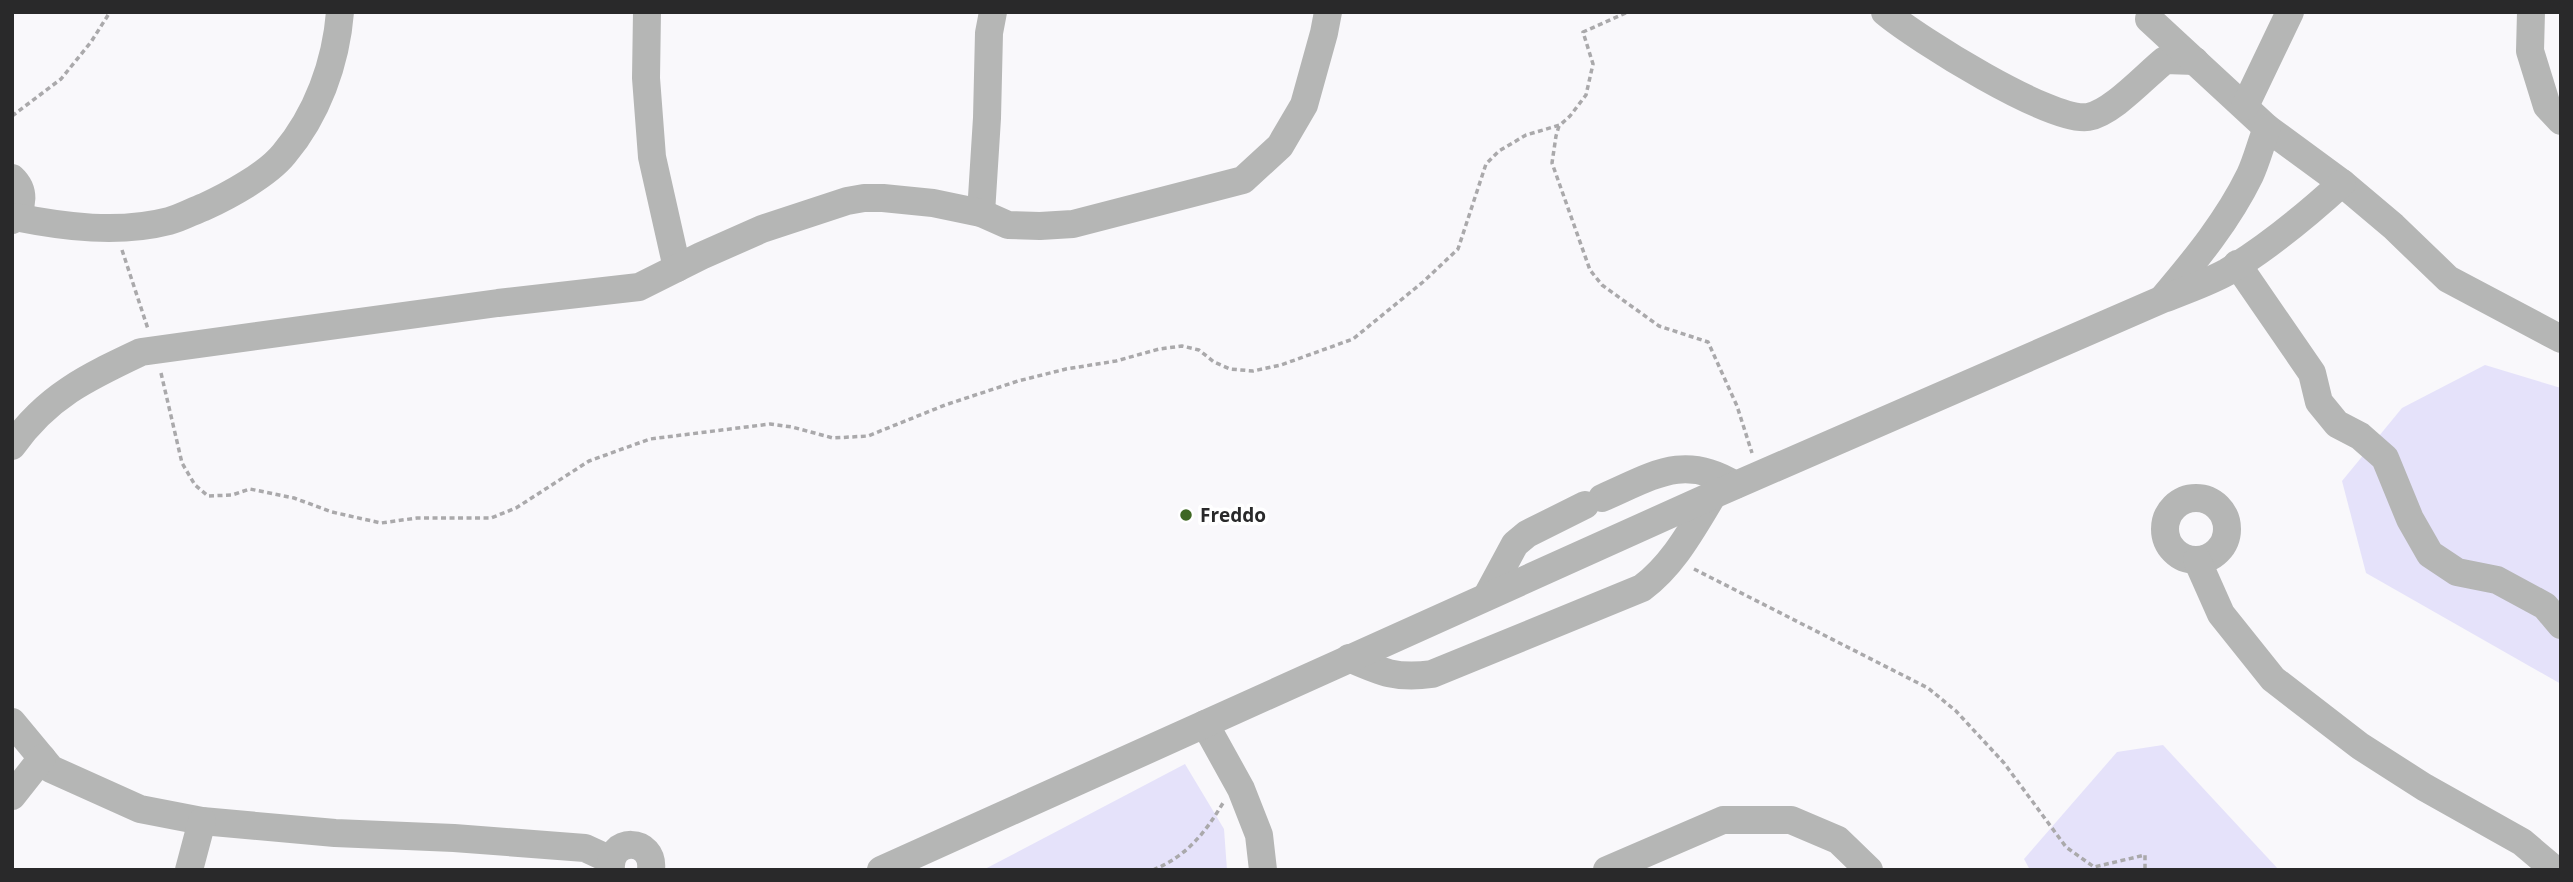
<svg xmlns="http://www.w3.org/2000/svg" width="2573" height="882" font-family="'Open Sans',sans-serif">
<rect width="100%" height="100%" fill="#f9f8fb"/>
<g fill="#e5e2fa">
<path d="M2485,365L2561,388V684L2366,573L2342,481L2402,408Z"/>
<path d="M2163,745L2279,870H2030L2024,859L2117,752Z"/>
<path d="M1185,764L1224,829L1227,870H983Z"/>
</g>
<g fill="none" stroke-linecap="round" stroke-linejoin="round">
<g stroke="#aaa9ab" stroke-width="3.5" stroke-dasharray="5 3.5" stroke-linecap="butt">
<path d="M12,116L61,79L91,42L110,12"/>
<path d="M1559,126L1556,136L1552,163L1590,270L1602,285L1659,326L1708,342L1737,406L1752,453"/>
<path d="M122,250L148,329"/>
<path d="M161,373L182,463L195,485L208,496L232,495L250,489L294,498L332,512L381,523L417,518H491L516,508L589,461L650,439L770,424L792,427L833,438L868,436L945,405L1018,381L1066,369L1116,361L1159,349L1182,346L1199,350L1214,362L1230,369L1253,371L1281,365L1353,339L1423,282L1458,249L1486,164L1499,151L1526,135L1560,125L1570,116L1586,95L1593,64L1583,32L1628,12"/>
<path d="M1694,569L1928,688L1956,711L2004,763L2066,847L2094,867L2145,855V870"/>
<path d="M1153,870C1187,856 1205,833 1223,803"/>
</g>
<g stroke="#b5b6b5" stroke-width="28">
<path d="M647,12L646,78L652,157L677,268"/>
<path d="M1885,12C1916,38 2051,123 2088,117C2112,113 2145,76 2165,60L2195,61"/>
<path d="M2531,12L2530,51L2547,106L2561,121"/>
<path d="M2149,19L2267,128L2342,183L2393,226L2448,279L2561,339"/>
<path d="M2245,106L2290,12"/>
<path d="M12,178C25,190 24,207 12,220"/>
<path d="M981,213L987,118L989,33L993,12"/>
<path d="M15,217C65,227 119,234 169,221C181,218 193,211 204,207C228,196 267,175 284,154C317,115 336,63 340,12"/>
<path d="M2237,264L2312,373L2319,402L2337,424L2360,436L2385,458L2410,519L2430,554L2457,572L2497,580L2545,606L2561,625"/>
<path d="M2164,297C2197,258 2228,220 2250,175C2257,160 2261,143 2267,128"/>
<path d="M12,446C47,396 88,377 141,352L498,303L639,287L701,256L762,229L847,201L864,198H883L933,203L981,213L1008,225L1040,226L1073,224L1243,180L1280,146L1304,105L1324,33L1328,12"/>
<path d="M1602,498C1653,476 1683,453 1735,485"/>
<circle cx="2196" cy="529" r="31"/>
<path d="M2197,560L2221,614L2273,679L2360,746L2424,787L2522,842L2555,870"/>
<path d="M1487,596L1515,544L1527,534L1585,505"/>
<path d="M1349,658C1381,672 1396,679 1432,674L1642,588C1674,564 1692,529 1713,495"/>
<path d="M12,722L51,769L140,809L202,821L335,833L454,838L585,848L611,860"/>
<path d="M1205,724L1241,789L1259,835L1263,870"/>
<path d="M12,796L42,758"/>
<path d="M189,870L202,821"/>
<path d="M611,870C608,836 655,837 651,870"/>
<path d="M881,870L1713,495L2163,299C2184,291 2207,283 2227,272C2268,247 2307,215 2342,183"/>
<path d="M1607,870L1723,820H1791L1838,840L1869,870"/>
</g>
</g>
<circle fill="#3e6723" stroke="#fff" stroke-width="2.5" cx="1186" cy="515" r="7"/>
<g text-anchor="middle" stroke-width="7" stroke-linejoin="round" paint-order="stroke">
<g font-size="19" font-weight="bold" fill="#29292a" stroke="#fff" text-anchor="start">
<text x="1200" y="522">Freddo</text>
</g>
</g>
<rect width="2573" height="882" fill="none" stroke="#29292a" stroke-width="28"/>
</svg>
